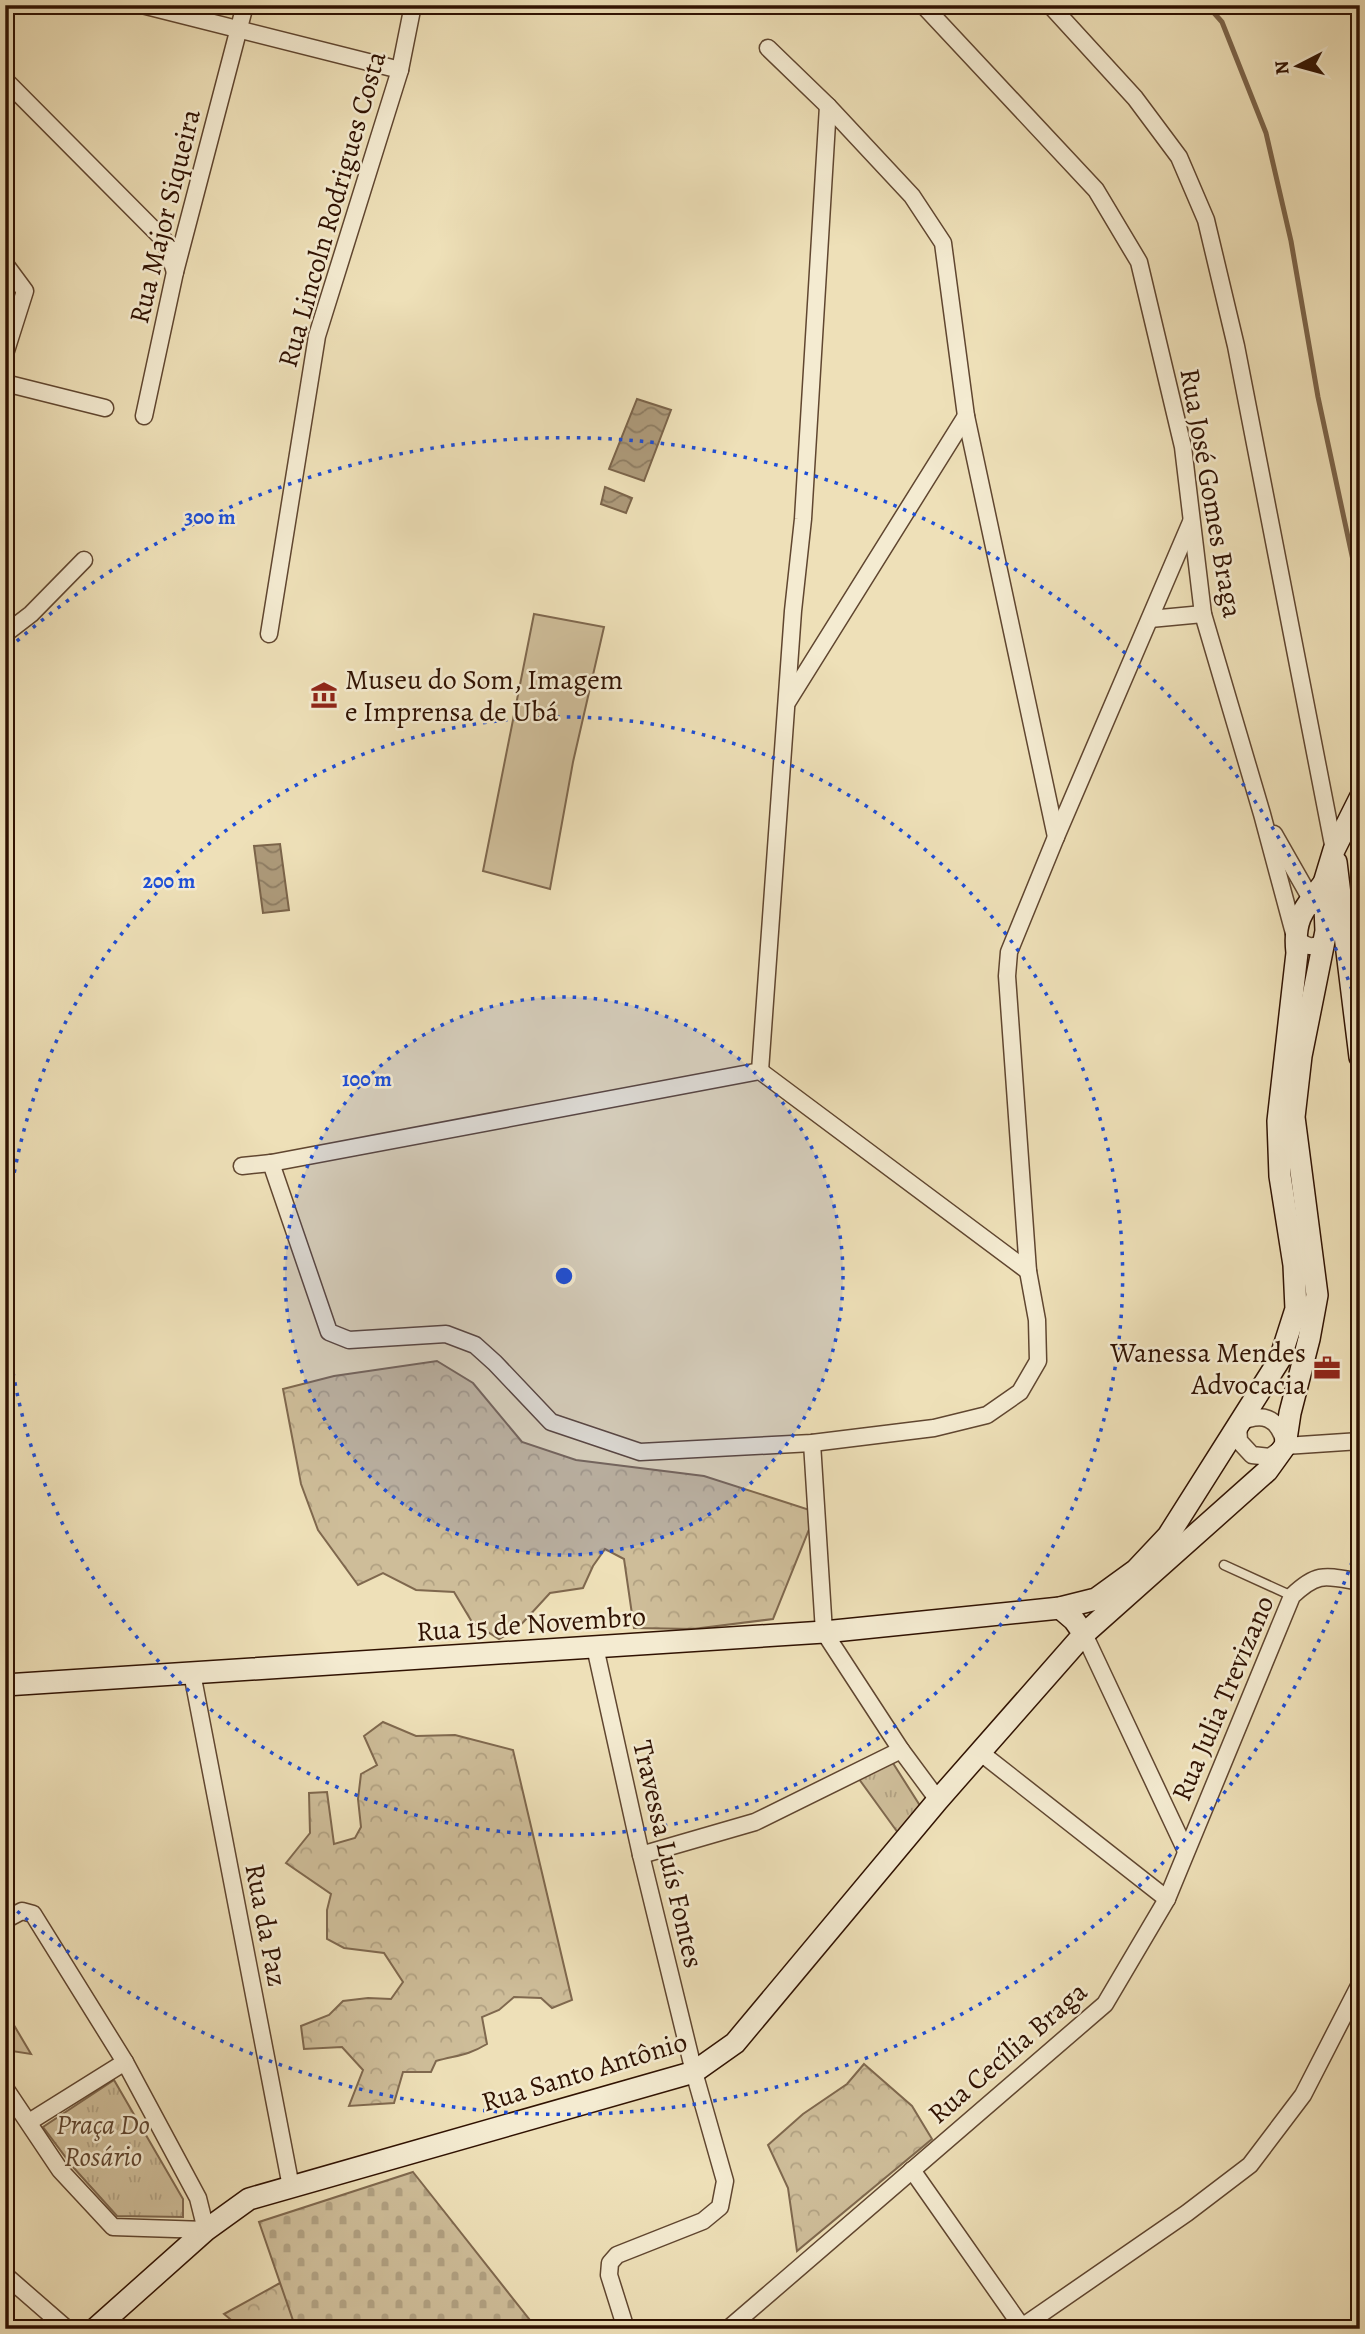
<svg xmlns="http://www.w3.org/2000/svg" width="1365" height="2334" font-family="Alegreya,serif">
<defs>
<pattern id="grass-tufts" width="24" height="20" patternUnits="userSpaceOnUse" patternTransform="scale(1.75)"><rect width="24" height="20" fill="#cebd99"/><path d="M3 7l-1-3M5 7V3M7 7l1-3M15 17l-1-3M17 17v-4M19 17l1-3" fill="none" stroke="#b1a182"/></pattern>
<pattern id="forest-crowns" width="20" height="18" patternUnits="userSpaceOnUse" patternTransform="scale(1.75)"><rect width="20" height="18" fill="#cebd99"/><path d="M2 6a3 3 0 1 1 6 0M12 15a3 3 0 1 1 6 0" fill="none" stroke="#b1a182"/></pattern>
<pattern id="cemetery-stones" width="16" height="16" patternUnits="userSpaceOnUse" patternTransform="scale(1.75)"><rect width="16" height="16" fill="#cebd99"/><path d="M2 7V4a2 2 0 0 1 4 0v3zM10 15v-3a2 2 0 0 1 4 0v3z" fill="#b1a182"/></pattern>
<pattern id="water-waves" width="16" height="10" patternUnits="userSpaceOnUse" patternTransform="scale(1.75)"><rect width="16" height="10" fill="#ad9a7a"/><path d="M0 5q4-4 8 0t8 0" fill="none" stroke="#8d7c62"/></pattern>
</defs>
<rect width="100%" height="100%" fill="#eee0b8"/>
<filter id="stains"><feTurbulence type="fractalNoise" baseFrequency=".00286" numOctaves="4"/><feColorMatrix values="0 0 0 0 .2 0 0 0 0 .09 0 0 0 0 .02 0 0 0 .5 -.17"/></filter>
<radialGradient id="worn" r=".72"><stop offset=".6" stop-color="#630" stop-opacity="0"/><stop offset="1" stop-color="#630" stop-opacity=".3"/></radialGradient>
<g fill="url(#grass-tufts)" stroke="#7f684e" stroke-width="2">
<path d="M891,1760L924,1812L901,1837L859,1779Z"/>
<path d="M114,2080L183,2199V2217L117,2216L73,2167L43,2127Z"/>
</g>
<g fill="url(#forest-crowns)" stroke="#7f684e" stroke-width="2">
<path d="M437,1361L473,1383L522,1442L576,1460L704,1476L816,1512L773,1619L693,1629L634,1628L624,1559L605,1549L593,1566L583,1588L550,1593L517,1629L499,1639L472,1622L454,1592L416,1590L383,1573L358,1585L318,1530L301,1484L283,1389L334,1376Z"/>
<path d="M383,1722L416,1736L455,1735L513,1750L572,2000L552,2008L541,1998L514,1997L499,2010L482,2017L487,2044C467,2056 457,2055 436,2061L431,2072H403L394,2103L349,2106L363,2070L342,2047L304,2049L301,2026L329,2015L343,2001L368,1998L391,1999L403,1982L384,1953L344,1948L327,1939V1910L331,1894L286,1863L310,1833L309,1793L327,1792L334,1844L355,1838L361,1827L358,1799L361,1774L377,1765L364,1736Z"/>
<path d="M864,2064L912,2106L932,2139L797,2251L788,2188L768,2145L803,2114L847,2084Z"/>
<path d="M280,2283L303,2329H242L224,2314Z"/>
</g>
<path fill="url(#cemetery-stones)" stroke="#7f684e" stroke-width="2" d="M413,2172L537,2329H296L259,2222Z"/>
<g fill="#cebd99" stroke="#7f684e" stroke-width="2">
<path d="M534,614L604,627L573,762L550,889L483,871Z"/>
<path d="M5,2010L31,2054L5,2050Z"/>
</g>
<g fill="url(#water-waves)" stroke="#7b644a" stroke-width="2">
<path d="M637,399L671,410L644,481L609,469Z"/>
<path d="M605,487L632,498L626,513L601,504Z"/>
<path d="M280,844L289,910L263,913L254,846Z"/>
</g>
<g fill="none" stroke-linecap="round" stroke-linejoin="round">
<path stroke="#7b644a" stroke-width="5" d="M1207,5L1222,22L1266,133L1291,241L1318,397L1360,593"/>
<defs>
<path id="lane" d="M1224,1565L1292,1596"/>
<g id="street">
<path d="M142,5L400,70"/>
<path d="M923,5L1096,190L1139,262L1183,447L1203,614L1262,814L1295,937C1306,947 1311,949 1324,942"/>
<path d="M1050,5L1135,98L1179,157L1206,220L1236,346L1334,850"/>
<path d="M768,48L828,106L912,196L943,243L966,416L1056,837"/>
<path d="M5,80L165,241L175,272"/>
<path d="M5,264L25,291L5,354"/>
<path d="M5,383L105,408"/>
<path d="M144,416L175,272L245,5"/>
<path d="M1150,619L1203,614"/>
<path d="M5,634L31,614L84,560"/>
<path d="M269,634L317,336L400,70L413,5"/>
<path d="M788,701L966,416"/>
<path d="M1274,834L1315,906"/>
<path d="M760,1071L1028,1271"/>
<path d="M271,1163L329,1332L349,1340L446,1334L475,1345L495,1363L551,1422L640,1452L812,1443L934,1428L987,1415L1020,1392L1038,1361L1037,1320L1028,1271L1007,976L1009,952L1056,837L1191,522"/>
<path d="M242,1166L271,1163L760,1071L793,611L803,519L828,106"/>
<path d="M812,1443L824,1632L901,1750L938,1800"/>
<path d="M1285,1444C1278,1416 1262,1412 1238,1423L1239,1441L1252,1455L1270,1457L1285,1446L1360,1441"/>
<path d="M1084,1634L1186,1851"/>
<path d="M595,1647L641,1855L694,2072L725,2181L720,2207L703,2221L617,2255L610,2263L609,2275L626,2329"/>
<path d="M192,1673L291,2187"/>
<path d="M981,1753L1167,1899"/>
<path d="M641,1855L755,1822L901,1750"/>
<path d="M5,1920L22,1911L33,1914L125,2062L198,2198L206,2230L113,2227L60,2170L5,2088"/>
<path d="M29,2122L125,2062"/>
<path d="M912,2170L1022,2327"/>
<path d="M5,2275L67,2329"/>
<path d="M728,2329L1105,2004L1167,1899L1292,1596C1318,1571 1326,1576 1360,1582"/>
<path d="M1019,2329L1187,2213L1250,2165L1303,2095L1360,1984"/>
<path d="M1358,2329L1360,2326"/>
</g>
<g id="secondary">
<path d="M1336,862L1360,1057"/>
<path d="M1084,1634L1267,1471L1285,1446L1290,1413L1309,1339L1317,1295L1294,1117L1301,1056L1326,931L1324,883L1334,850L1360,798"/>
<path d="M5,1685L824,1632L1060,1608L1096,1599L1136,1570L1168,1536L1280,1359L1296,1309L1294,1265L1280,1176L1278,1121L1297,953C1293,918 1304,909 1324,883"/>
<path d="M95,2329L206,2230L249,2199L694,2072L735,2043L938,1800L1084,1634L1074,1620L1060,1608"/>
</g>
</defs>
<use href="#lane" stroke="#604630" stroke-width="11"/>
<use href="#street" stroke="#604630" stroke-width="19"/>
<use href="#secondary" stroke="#301202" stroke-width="24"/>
<use href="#lane" stroke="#f4ebd1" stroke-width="8"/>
<use href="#street" stroke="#f4ebd1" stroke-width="16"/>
<use href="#secondary" stroke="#f4ebd1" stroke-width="21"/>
</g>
<circle cx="564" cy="1276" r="279" fill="#1d4ed8" fill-opacity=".12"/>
<g fill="none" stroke="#1d4ed8" stroke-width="3.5" stroke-dasharray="3.5 7">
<circle cx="564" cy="1276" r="279"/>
<path d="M5 1256A559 559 0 1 1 5 1296"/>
<path d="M1359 1542A838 838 0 0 1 9 1904M9 648A838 838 0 0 1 1359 1010"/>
</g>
<defs>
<symbol id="museum-bare" viewBox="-9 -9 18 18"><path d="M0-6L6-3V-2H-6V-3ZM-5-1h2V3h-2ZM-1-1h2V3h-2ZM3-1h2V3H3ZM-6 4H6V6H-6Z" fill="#8f2418" stroke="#f4ebd1" stroke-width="2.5" paint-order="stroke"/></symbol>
<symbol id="office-bare" viewBox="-9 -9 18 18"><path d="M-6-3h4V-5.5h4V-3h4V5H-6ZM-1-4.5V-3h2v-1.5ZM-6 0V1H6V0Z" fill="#8f2418" stroke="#f4ebd1" stroke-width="2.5" paint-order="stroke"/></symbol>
</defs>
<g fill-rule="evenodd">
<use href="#museum-bare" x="305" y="676" width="38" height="38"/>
<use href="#office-bare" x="1308" y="1349" width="38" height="38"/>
</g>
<g text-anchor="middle" stroke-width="5" stroke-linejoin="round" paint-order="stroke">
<g font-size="28" fill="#301202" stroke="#f4ebd1">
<text transform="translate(331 209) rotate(-74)" y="10">Rua Lincoln Rodrigues Costa</text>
<text transform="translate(164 216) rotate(-76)" y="10">Rua Major Siqueira</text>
<text transform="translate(1212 493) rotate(80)" y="10">Rua José Gomes Braga</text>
<text transform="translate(531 1623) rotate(-4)" y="10">Rua 15 de Novembro</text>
<text transform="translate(1222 1698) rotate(-67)" y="10">Rua Julia Trevizano</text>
<text transform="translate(669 1854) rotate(77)" y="10">Travessa Luís Fontes</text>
<text transform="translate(267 1925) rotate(79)" y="10">Rua da Paz</text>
<text transform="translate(1007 2052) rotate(-41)" y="10">Rua Cecília Braga</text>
<text transform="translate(584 2071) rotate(-17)" y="10">Rua Santo Antônio</text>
</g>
<g font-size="28" fill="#301202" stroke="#f4ebd1" text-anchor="start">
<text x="345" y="689">Museu do Som, Imagem<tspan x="345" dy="32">e Imprensa de Ubá</tspan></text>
<text x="1306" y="1362" text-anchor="end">Wanessa Mendes<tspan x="1306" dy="32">Advocacia</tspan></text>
</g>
<g font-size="28" font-style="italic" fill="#5f452f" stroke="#f4ebd1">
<text x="103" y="2134">Praça Do<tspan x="103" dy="32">Rosário</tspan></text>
</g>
</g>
<circle cx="564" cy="1276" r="10" fill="#1d4ed8" stroke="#f4ebd1" stroke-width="3.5"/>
<g font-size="21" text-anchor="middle" font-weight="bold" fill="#1d4ed8" stroke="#f4ebd1" stroke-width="5" stroke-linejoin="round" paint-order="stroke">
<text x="210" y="524">300 m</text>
<text x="169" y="888">200 m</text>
<text x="367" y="1086">100 m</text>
</g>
<rect width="1365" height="2334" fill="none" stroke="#eee0b8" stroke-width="28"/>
<rect x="7" y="7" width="1351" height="2320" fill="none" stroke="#301202" stroke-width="3.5"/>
<rect x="14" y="14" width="1337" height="2306" fill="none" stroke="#301202" stroke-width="2"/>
<g transform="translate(1298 66) rotate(264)" stroke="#f4ebd1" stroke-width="5" paint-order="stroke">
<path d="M0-5L12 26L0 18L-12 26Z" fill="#301202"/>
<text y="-10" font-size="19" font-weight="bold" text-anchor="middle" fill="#301202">N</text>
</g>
<rect width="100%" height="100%" filter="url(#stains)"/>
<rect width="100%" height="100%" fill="url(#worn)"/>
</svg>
